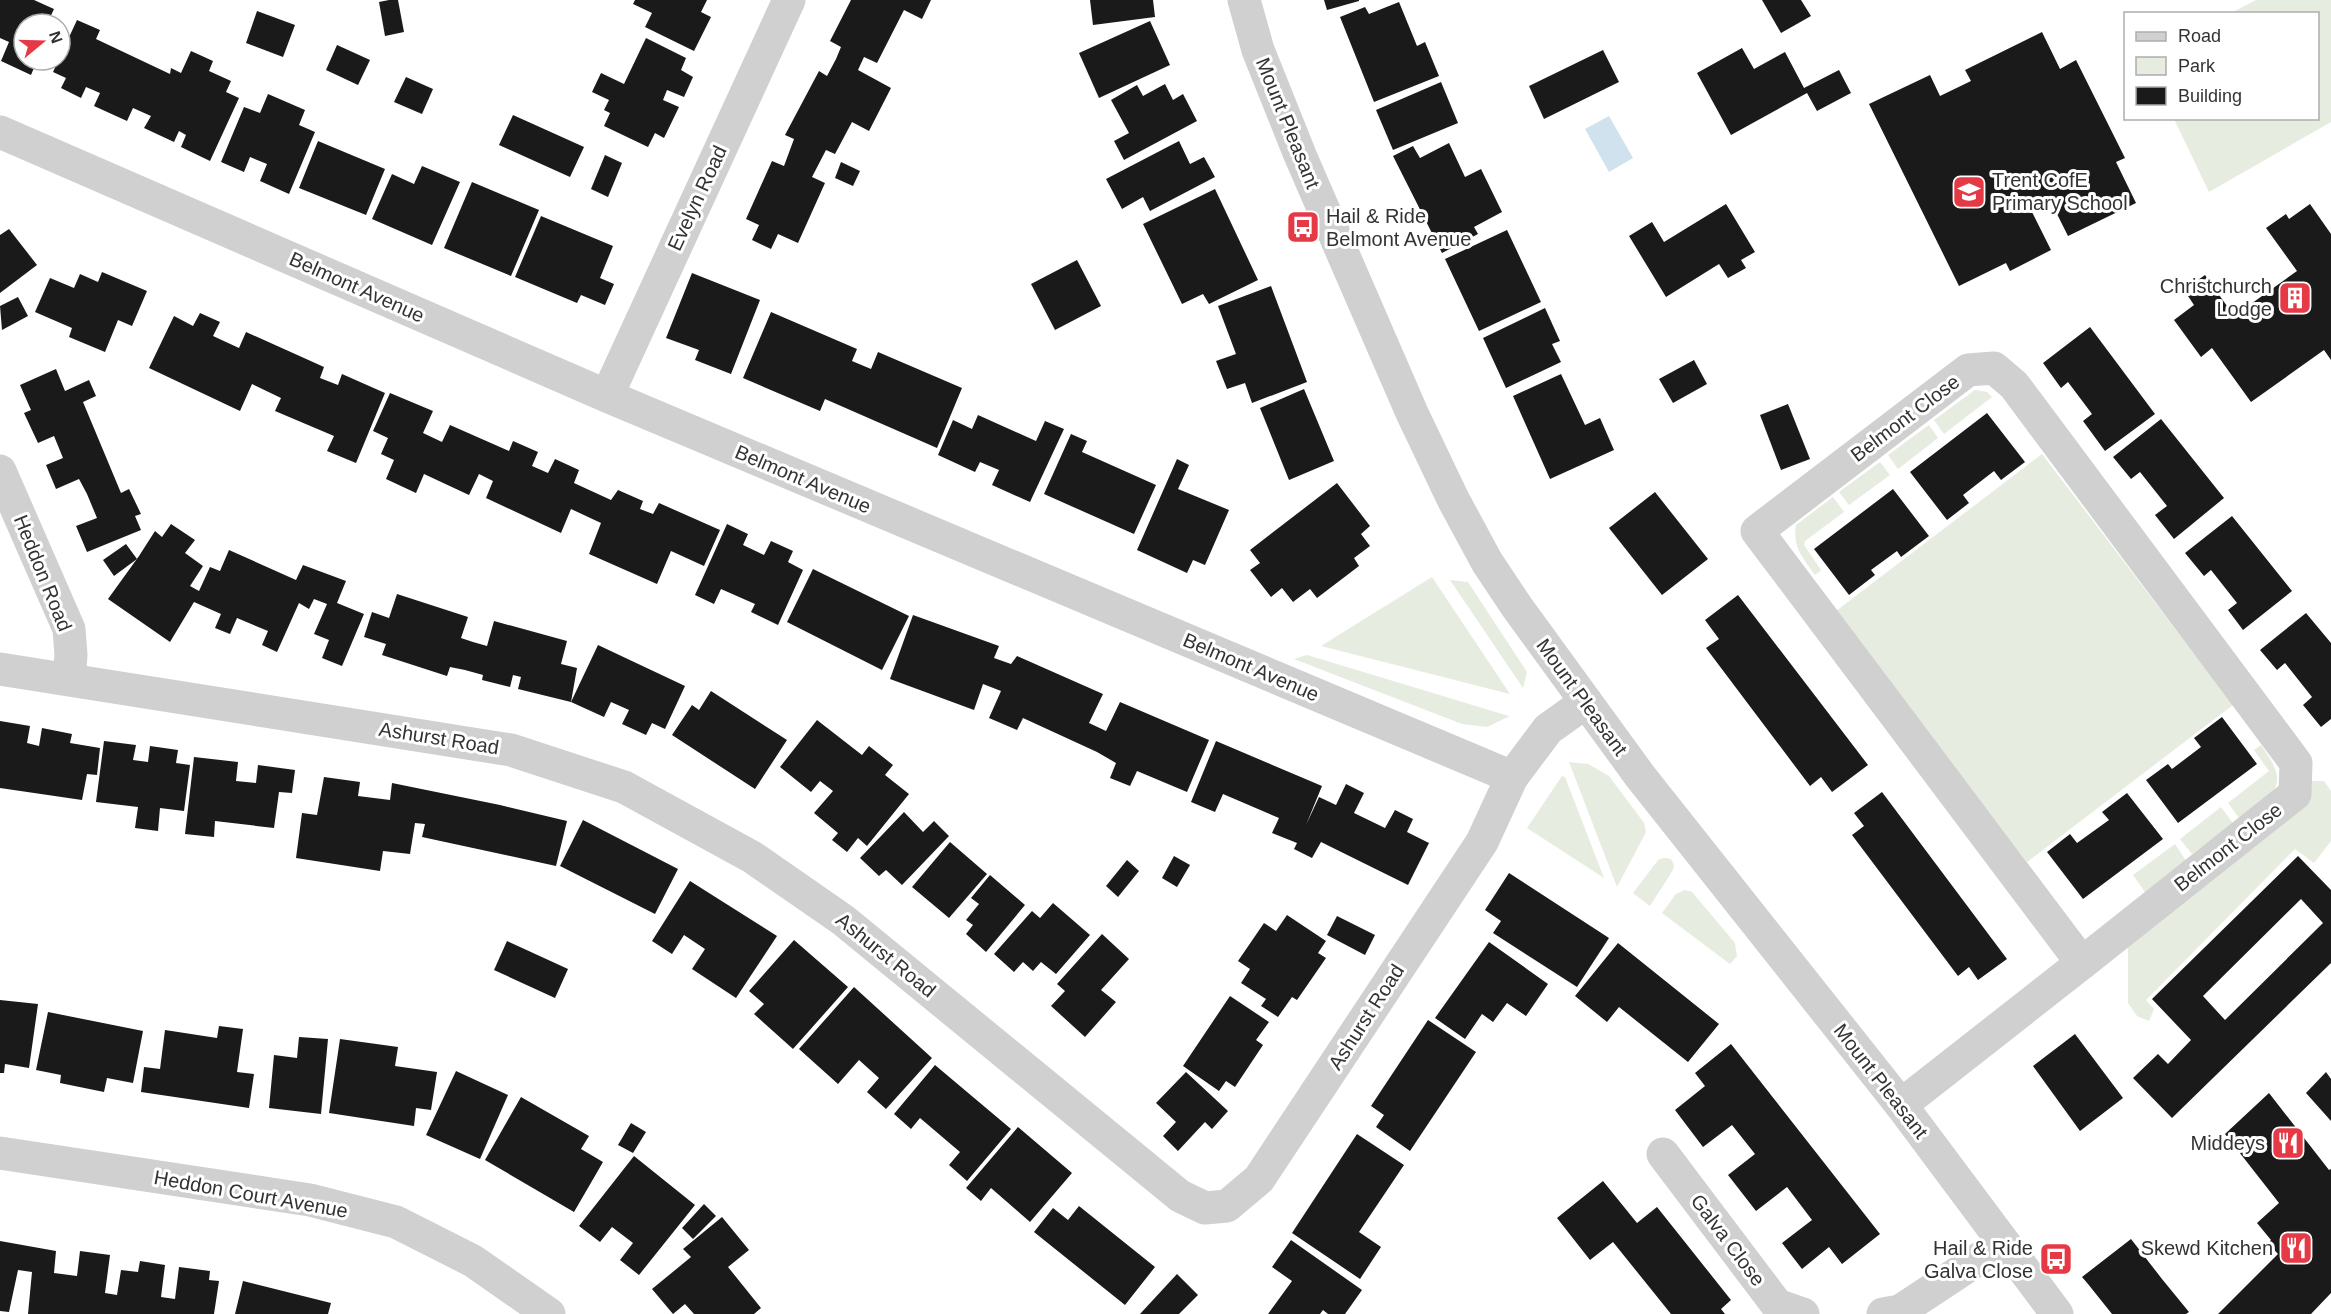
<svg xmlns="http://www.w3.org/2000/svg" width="2331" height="1314" font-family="Arial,sans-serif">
<rect width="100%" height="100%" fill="#fff"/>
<g fill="#e6ecdf">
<path d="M2256,0H2331V122L2209,192L2174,119L2318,118V14L2231,13Z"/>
<path d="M1975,390L1987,392L1992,397L1944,434L1934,420Z"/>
<path d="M1929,425L1938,438L1898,469L1888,455Z"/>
<path d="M2042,454L2233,705L2027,862L1836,611Z"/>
<path d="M1880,462L1890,475L1849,505L1839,492Z"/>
<path d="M1833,497L1844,512L1805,541L1804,545L1821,570L1815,575C1803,558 1792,547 1796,525Z"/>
<path d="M1432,577L1510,694L1321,646Z"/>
<path d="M1450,580L1468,582L1527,672L1523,688Z"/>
<path d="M1307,655L1509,716H1510L1487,727L1462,724L1294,659Z"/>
<path d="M2261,745C2292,788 2275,791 2239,818L2228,803L2269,771L2254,750Z"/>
<path d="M1569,762L1588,764L1609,776L1644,823L1646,832L1617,887Z"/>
<path d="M1562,776L1565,777L1604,878L1527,828Z"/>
<path d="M2309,781H2324L2331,791V841L2314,863L2295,849L2146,1000L2154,1009L2149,1021L2137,1016L2128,1003V936Z"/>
<path d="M2221,807L2233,823L2192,854L2180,839Z"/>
<path d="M2175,844L2186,861L2145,892L2133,875Z"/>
<path d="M1665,858L1671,859L1674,865L1673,870L1650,906L1633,893L1659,859Z"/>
<path d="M1685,890L1692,892L1735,943L1737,956L1730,964L1662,913L1676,894Z"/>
</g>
<path fill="#cfe2ee" d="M1609,116L1633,158L1609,172L1585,129Z"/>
<g fill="#1a1a1a" fill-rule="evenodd">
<path d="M0,0H34L54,9L47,24H24V60H51L48,68L36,63L31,75L1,61L9,42L0,38Z"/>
<path d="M389,0H398L404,32L385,36L379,2Z"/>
<path d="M635,0H707L701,12L711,17L694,51L645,27L652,13L633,4Z"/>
<path d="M851,0H931L922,19L904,10L877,63L864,57L858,70L891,88L869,131L852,122L835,154L826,150L812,177L825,183L798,243L778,234L771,249L752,240L759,225L746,219L772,161L784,166L794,139L785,135L819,71L827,76L836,59L841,47L830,41Z"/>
<path d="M1090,0H1153L1155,17L1093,25Z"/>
<path d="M1324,0H1359V1L1327,10Z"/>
<path d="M1762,0H1801L1811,16L1781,33Z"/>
<path d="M1399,2L1417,46L1425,42L1439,76L1374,102L1340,17L1365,7L1369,14Z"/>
<path d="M257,11L295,25L283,57L246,43Z"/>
<path d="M77,20L100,30L96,39L170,74L171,68L181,73L191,51L213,61L209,71L231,81L226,92L239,98L210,161L181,147L186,135L179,131L174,142L144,128L151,116L133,108L127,121L94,106L100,93L86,87L81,98L61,88L66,78L53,72Z"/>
<path d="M1150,21L1170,65L1099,98L1079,53Z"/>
<path d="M2042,32L2060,69L2076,60L2125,158L2116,162L2136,203L2068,236L2050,200L2031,210L2051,250L2010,271L2006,263L1959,286L1869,104L1930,75L1940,96L1971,81L1965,70Z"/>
<path d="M646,38L686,58L681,70L693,77L684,97L667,90L663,100L679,107L664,138L655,133L648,147L604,126L610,113L604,110L609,100L592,92L601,73L624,84Z"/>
<path d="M337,45L370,60L358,85L326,70Z"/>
<path d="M1742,48L1754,69L1785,52L1804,88L1839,70L1851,93L1817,111L1807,93L1731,135L1697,73Z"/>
<path d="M1603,50L1619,82L1544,119L1529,86Z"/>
<path d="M406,77L433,89L422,114L394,102Z"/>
<path d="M1441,82L1458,123L1393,150L1376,110Z"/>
<path d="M1165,84L1173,100L1183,94L1197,121L1124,160L1114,141L1129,133L1111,100L1137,85L1143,96Z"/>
<path d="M268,94L305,110L299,125L315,132L289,194L260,181L267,164L250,157L244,172L221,162L244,107L260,113Z"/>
<path d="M513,115L584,147L570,177L499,145Z"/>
<path d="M318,141L385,169L366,215L299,188Z"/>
<path d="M1179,141L1190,164L1204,157L1215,177L1150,211L1143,197L1122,209L1106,179Z"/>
<path d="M1449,143L1465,177L1481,169L1502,212L1474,227L1478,234L1442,253L1393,156L1413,146L1420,158Z"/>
<path d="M605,155L622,163L608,197L591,189Z"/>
<path d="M841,162L860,171L853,186L835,178Z"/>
<path d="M422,166L460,182L432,245L372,219L392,174L414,184Z"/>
<path d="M472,182L539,210L511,276L444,248Z"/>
<path d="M1215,189L1258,280L1209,304L1203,294L1182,304L1143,224Z"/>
<path d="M1726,204L1755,252L1741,260L1746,268L1728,278L1719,264L1666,297L1629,236L1652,222L1664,242Z"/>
<path d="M2310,204L2331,234V360L2324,350L2251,402L2212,348L2201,357L2174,320L2194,305L2184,290L2205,275L2234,316L2297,271L2266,228L2286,214L2289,219Z"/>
<path d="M541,216L613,246L600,278L614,284L605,305L581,295L577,303L515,277Z"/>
<path d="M9,229L37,265L0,293V235Z"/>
<path d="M1507,230L1541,302L1479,331L1445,259Z"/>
<path d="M1077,260L1101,306L1055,330L1031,284Z"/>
<path d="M102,272L147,291L132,326L118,320L105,352L69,337L72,328L35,312L50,278L74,288L80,274L98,282Z"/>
<path d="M692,273L760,300L731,374L695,360L699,350L666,338Z"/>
<path d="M1271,286L1307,382L1252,403L1245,383L1227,389L1216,361L1236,354L1218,306Z"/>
<path d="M18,297L28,316L2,330L0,306Z"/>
<path d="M1545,308L1560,341L1552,344L1561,362L1506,388L1483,338Z"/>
<path d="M771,312L857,349L852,361L871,369L878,352L962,388L937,448L825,399L820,411L743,378Z"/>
<path d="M200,313L220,322L213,336L239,348L246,332L324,367L320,378L338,385L342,374L385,393L356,463L327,451L334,436L275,411L281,398L252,384L240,411L149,368L174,316L193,326Z"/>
<path d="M2090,327L2155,414L2105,451L2083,421L2092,414L2068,382L2061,388L2043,363Z"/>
<path d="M1694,360L1707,384L1673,403L1659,379Z"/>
<path d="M56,369L65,391L89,380L96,396L83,402L121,493L129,489L141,514L135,516L141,530L87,552L76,526L97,518L87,494L79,479L56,489L46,465L63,458L54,436L38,443L24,413L31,410L20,385Z"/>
<path d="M1561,374L1585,425L1600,418L1614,450L1550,479L1513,396Z"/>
<path d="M1304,389L1334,461L1289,480L1260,408Z"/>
<path d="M390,393L433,411L423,433L442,442L450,425L509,451L513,441L538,452L532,466L548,473L555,459L579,470L574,483L611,500L618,490L643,501L640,509L653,514L659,503L720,530L704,566L671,551L657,584L589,554L601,523L571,509L561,533L486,498L493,481L479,474L469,495L424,474L416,493L386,479L394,460L381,454L388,438L373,431Z"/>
<path d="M1788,404L1810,459L1781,470L1760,415Z"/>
<path d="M1987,413L2025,462L2001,480L1994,471L1963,495L1969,503L1947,520L1910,472Z"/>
<path d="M978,415L1036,441L1045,421L1064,429L1030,502L992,485L999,470L980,462L975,472L938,455L953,420L972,429Z"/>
<path d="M2161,419L2224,498L2174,539L2155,515L2167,506L2140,472L2131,479L2113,457Z"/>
<path d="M1071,434L1087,441L1082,452L1156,485L1134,534L1044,494Z"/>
<path d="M1177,459L1189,465L1178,489L1229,510L1205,565L1193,560L1187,573L1137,550Z"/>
<path d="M1337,483L1370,526L1361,534L1370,546L1354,558L1359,566L1317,598L1310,589L1293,602L1282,588L1271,597L1250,570L1260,563L1250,550Z"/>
<path d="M1893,489L1929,536L1901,557L1897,551L1871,570L1875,575L1849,595L1814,549Z"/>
<path d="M1655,492L1708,559L1662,595L1609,528Z"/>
<path d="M2232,516L2292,591L2243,630L2228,610L2237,603L2211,570L2204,576L2185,553Z"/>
<path d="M171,524L195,540L185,553L203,566L190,586L199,591L210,567L220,571L229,550L296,580L303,565L346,581L337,603L364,614L342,666L322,658L329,640L314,634L327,604L314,599L309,609L299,603L277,652L262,645L268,631L237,618L230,634L215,628L221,614L194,602L170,642L108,599L139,556L155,531L162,537Z"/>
<path d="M727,524L748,534L743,545L764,555L771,541L793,551L788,562L803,570L778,625L751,612L755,604L721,589L714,604L695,595Z"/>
<path d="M126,544L137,559L114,576L103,560Z"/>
<path d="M813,569L909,616L882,670L787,622Z"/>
<path d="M397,594L468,617L461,638L473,642L487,646L494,621L567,641L561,664L577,668L571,702L518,689L521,677L513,675L510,687L482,680L483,675L465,670L450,667L447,676L382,655L386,644L364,637L372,612L389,618Z"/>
<path d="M1738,595L1868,765L1832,792L1821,777L1810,786L1706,648L1719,639L1705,620Z"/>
<path d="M2306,613L2331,643V719L2321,727L2303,705L2312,697L2285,663L2277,670L2260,650Z"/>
<path d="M913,615L999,646L994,658L1011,664L1017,656L1103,694L1089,723L1106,731L1120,702L1209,740L1187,792L1137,771L1130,786L1110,778L1116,763L1097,752L1023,718L1017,730L989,718L1001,691L983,684L974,710L890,679Z"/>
<path d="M598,645L685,686L665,729L652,723L646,735L622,724L629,710L611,702L604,717L571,702Z"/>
<path d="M711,691L787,740L755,789L672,735L692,705L699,710Z"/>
<path d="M2222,717L2257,764L2178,823L2146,780L2168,764L2172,769L2201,747L2194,738Z"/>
<path d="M817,720L862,755L869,746L893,765L885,775L909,794L867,846L858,838L847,852L832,840L838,833L814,813L833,791L820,781L811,792L780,767Z"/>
<path d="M0,721L30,726L27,743L39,746L42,728L72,734L70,743L100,748L97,775L87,774L82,800L0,788Z"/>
<path d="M104,741L136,745L133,760L148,762L150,746L178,750L176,763L190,765L184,811L160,808L158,831L135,828L138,807L96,802Z"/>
<path d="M1216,741L1322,786L1306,825L1319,797L1336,805L1346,784L1364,793L1354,813L1385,828L1395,810L1413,819L1407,832L1429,843L1408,885L1321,842L1312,858L1294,849L1297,843L1272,833L1279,818L1223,794L1215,812L1191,802Z"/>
<path d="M194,757L238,762L236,781L256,783L258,765L295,770L292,793L279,792L274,828L215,821L214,837L185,834Z"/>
<path d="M324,777L360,782L358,796L390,800L392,783L500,805L567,821L556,866L422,837L425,824L415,823L410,854L383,851L380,871L296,858L302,813L317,815Z"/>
<path d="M1882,792L2007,959L1978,980L1969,967L1958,976L1852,835L1864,826L1854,813Z"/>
<path d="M2127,793L2163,839L2083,899L2047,852L2070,834L2077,843L2109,820L2102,812Z"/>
<path d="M904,812L923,832L934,821L949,836L902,885L886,870L879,876L860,858Z"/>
<path d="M583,820L678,869L655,914L560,866Z"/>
<path d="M950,842L987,874L949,918L912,887Z"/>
<path d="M1174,856L1190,865L1177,887L1162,878Z"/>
<path d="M2298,856L2331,890V963L2172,1118L2133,1078L2158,1054L2168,1064L2191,1040L2152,999ZM2301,899L2323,923L2225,1020L2203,996Z"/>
<path d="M1127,860L1139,871L1118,897L1106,886Z"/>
<path d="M1509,873L1609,938L1577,987L1493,933L1501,921L1485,910Z"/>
<path d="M990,875L1025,905L986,952L966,934L973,925L966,920L979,904L971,898Z"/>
<path d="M690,881L777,936L736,998L692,969L705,949L684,935L672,954L652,941Z"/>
<path d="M1053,903L1090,935L1056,974L1041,962L1033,971L1023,962L1014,972L994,954L1032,911L1040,918Z"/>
<path d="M1287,915L1326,941L1318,953L1326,958L1297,1000L1292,997L1278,1017L1261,1006L1266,999L1241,983L1250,969L1238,961L1264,923L1276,931Z"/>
<path d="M1337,916L1375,935L1365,955L1327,935Z"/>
<path d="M1102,934L1129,959L1101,990L1116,1002L1085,1037L1051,1006L1065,991L1057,984Z"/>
<path d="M794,940L848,987L793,1049L754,1014L764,1004L749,991Z"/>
<path d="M507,941L568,969L555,998L494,970Z"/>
<path d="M1489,942L1548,984L1526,1016L1507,1003L1493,1022L1482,1014L1465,1039L1435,1018Z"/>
<path d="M1618,943L1719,1024L1688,1062L1619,1007L1607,1022L1575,996Z"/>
<path d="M854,987L932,1058L886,1109L867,1092L879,1078L859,1060L838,1084L799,1049Z"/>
<path d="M1230,996L1269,1022L1256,1040L1263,1045L1235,1087L1226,1081L1219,1091L1183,1066Z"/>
<path d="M0,1000L38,1004L29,1068L5,1064L4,1073H0Z"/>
<path d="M48,1012L143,1031L133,1083L107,1078L104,1092L60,1083L61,1075L36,1070Z"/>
<path d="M1428,1020L1476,1052L1410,1151L1376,1127L1384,1115L1371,1106Z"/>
<path d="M219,1026L243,1029L237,1072L254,1074L249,1108L141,1092L144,1067L160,1069L165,1030L217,1038Z"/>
<path d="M2075,1034L2123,1098L2080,1131L2033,1066Z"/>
<path d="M299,1037L328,1039L321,1114L269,1108L274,1055L297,1058Z"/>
<path d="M340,1039L398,1047L395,1066L437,1072L431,1110L416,1108L414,1126L329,1113Z"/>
<path d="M1731,1044L1880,1234L1842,1264L1829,1247L1802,1269L1782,1243L1812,1220L1787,1187L1756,1211L1728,1175L1755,1154L1732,1125L1703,1147L1675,1110L1705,1086L1695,1073Z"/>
<path d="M935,1065L1011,1129L967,1181L949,1165L960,1152L920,1118L911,1129L894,1114Z"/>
<path d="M456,1071L508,1095L480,1159L426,1135Z"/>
<path d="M1186,1072L1228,1111L1212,1129L1205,1122L1178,1151L1163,1136L1176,1122L1156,1103Z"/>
<path d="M2326,1072L2331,1079V1121L2306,1093Z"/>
<path d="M2269,1093L2329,1170L2331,1169V1293L2311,1314H2218L2278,1254L2268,1243L2271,1240L2257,1223L2279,1203L2225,1134Z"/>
<path d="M521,1097L589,1136L581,1149L603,1162L574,1212L485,1160Z"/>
<path d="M631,1123L646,1132L633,1153L618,1145Z"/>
<path d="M1018,1127L1072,1173L1030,1222L991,1188L981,1201L966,1188Z"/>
<path d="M1357,1134L1404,1165L1359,1232L1381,1247L1360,1279L1292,1233Z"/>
<path d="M634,1156L695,1205L639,1275L620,1260L633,1243L612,1227L600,1242L579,1226Z"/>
<path d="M1603,1181L1637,1223L1657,1207L1731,1300L1721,1309L1725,1314H1671L1613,1242L1590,1260L1557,1218Z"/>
<path d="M704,1204L716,1216L693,1239L682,1228Z"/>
<path d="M1079,1206L1155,1267L1125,1305L1034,1232L1053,1208L1068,1220Z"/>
<path d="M722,1217L749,1250L728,1267L761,1308L754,1314H694L685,1304L673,1314L652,1289L691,1257L683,1249Z"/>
<path d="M2131,1239L2162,1279L2189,1312L2186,1314H2112L2088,1284L2082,1277Z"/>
<path d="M1291,1240L1362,1290L1345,1314H1328L1323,1310L1320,1314H1268L1292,1281L1272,1267Z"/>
<path d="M0,1241L56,1251L54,1273L77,1276L80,1251L110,1255L105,1293L117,1295L121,1270L138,1272L140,1261L165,1265L161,1297L175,1299L179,1267L210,1271L209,1280L219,1281L214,1314H28L32,1272L18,1270L9,1312L0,1311Z"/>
<path d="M1177,1274L1198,1295L1179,1314H1140Z"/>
<path d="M243,1281L331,1303L328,1314H235Z"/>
</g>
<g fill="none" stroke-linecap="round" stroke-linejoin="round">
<g stroke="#d0d0d0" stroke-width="33">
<path d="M1244,0L1258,50L1300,155L1412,413L1453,499L1487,562L1517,607L1640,776L1901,1105L2057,1314"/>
<path d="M0,132L607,396L1512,777L1548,729L1586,702"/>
<path d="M1994,368L2014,385L2296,763L2295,794L2082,963L1757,531L1968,370Z"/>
<path d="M607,396L789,0"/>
<path d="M0,471L69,629L71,655L69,679"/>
<path d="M0,669L511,750L624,787L752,857L843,920L1180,1196L1205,1208L1227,1206L1259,1179L1482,842L1512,777"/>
<path d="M1901,1105L2082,963"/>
<path d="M0,1153L310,1200L396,1222L473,1261L549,1314"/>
<path d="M1663,1154L1777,1305L1803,1314"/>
<path d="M1883,1314L1900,1311L2003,1243"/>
</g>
</g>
<defs>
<symbol id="school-square" viewBox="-11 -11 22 22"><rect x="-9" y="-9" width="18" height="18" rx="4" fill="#e63946" stroke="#fff"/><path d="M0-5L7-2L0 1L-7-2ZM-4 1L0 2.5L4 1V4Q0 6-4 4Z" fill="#fff"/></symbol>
<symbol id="bus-square" viewBox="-11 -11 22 22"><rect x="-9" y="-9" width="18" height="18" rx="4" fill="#e63946" stroke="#fff"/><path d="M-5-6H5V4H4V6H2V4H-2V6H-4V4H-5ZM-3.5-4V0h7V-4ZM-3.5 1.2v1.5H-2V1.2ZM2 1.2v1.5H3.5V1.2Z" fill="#fff"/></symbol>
<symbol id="building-square" viewBox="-11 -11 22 22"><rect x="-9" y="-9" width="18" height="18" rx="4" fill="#e63946" stroke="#fff"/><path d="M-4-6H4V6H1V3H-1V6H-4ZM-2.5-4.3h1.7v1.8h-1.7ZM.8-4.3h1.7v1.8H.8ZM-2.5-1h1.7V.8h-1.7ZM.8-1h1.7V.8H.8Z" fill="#fff"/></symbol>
<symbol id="restaurant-square" viewBox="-11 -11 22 22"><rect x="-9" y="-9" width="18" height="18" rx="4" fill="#e63946" stroke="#fff"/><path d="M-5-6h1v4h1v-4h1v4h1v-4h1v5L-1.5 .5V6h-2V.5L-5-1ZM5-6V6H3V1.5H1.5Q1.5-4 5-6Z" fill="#fff"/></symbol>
</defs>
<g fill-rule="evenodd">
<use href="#school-square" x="1950" y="173" width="38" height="38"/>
<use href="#bus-square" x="1284" y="208" width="38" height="38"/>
<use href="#building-square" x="2276" y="279" width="38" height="38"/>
<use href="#restaurant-square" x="2269" y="1124" width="38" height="38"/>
<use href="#restaurant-square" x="2277" y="1229" width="38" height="38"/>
<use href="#bus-square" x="2037" y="1240" width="38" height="38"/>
</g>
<g text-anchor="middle" stroke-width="6" stroke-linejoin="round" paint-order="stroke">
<g font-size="20" fill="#333" stroke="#fff">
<text transform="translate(1288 123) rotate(68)" y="7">Mount Pleasant</text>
<text transform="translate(697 198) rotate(-65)" y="7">Evelyn Road</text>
<text transform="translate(357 287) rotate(24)" y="7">Belmont Avenue</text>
<text transform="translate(1905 418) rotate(-37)" y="7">Belmont Close</text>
<text transform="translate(803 479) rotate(23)" y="7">Belmont Avenue</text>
<text transform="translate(43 573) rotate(68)" y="7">Heddon Road</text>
<text transform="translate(1251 667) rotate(23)" y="7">Belmont Avenue</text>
<text transform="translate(1582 697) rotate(54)" y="7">Mount Pleasant</text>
<text transform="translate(439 738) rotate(9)" y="7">Ashurst Road</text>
<text transform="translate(2228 847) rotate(-38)" y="7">Belmont Close</text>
<text transform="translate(886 955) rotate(39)" y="7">Ashurst Road</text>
<text transform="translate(1366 1017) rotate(-57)" y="7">Ashurst Road</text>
<text transform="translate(1881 1081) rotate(52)" y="7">Mount Pleasant</text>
<text transform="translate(251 1194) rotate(10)" y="7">Heddon Court Avenue</text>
<text transform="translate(1728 1240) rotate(53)" y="7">Galva Close</text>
</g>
<g font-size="20" fill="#333" stroke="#fff" text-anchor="end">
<text x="1992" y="187" text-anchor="start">Trent CofE<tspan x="1992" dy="23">Primary School</tspan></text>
<text x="1326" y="223" text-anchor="start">Hail &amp; Ride<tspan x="1326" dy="23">Belmont Avenue</tspan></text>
<text x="2272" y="293">Christchurch<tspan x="2272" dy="23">Lodge</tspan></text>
<text x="2265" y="1150">Middeys</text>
<text x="2033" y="1255">Hail &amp; Ride<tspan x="2033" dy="23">Galva Close</tspan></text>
<text x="2273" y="1255">Skewd Kitchen</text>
</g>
</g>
<rect x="2124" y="12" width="195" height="108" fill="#ffffff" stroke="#adadad" stroke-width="1.5"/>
<rect x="2136" y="32" width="30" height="9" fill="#d0d0d0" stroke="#adadad" stroke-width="1.5"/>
<text x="2178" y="42" font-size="18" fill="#333333">Road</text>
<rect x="2136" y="57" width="30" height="18" fill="#e6ecdf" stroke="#adadad" stroke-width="1.5"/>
<text x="2178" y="72" font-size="18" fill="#333333">Park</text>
<rect x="2136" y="87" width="30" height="18" fill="#1a1a1a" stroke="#adadad" stroke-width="1.5"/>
<text x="2178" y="102" font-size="18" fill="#333333">Building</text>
<g transform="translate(42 42) rotate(71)"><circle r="28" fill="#ffffff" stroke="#adadad" stroke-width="1.5"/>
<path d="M0-4.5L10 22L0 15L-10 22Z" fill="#e63946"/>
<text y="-9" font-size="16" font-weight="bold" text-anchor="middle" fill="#333333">N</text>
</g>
</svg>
